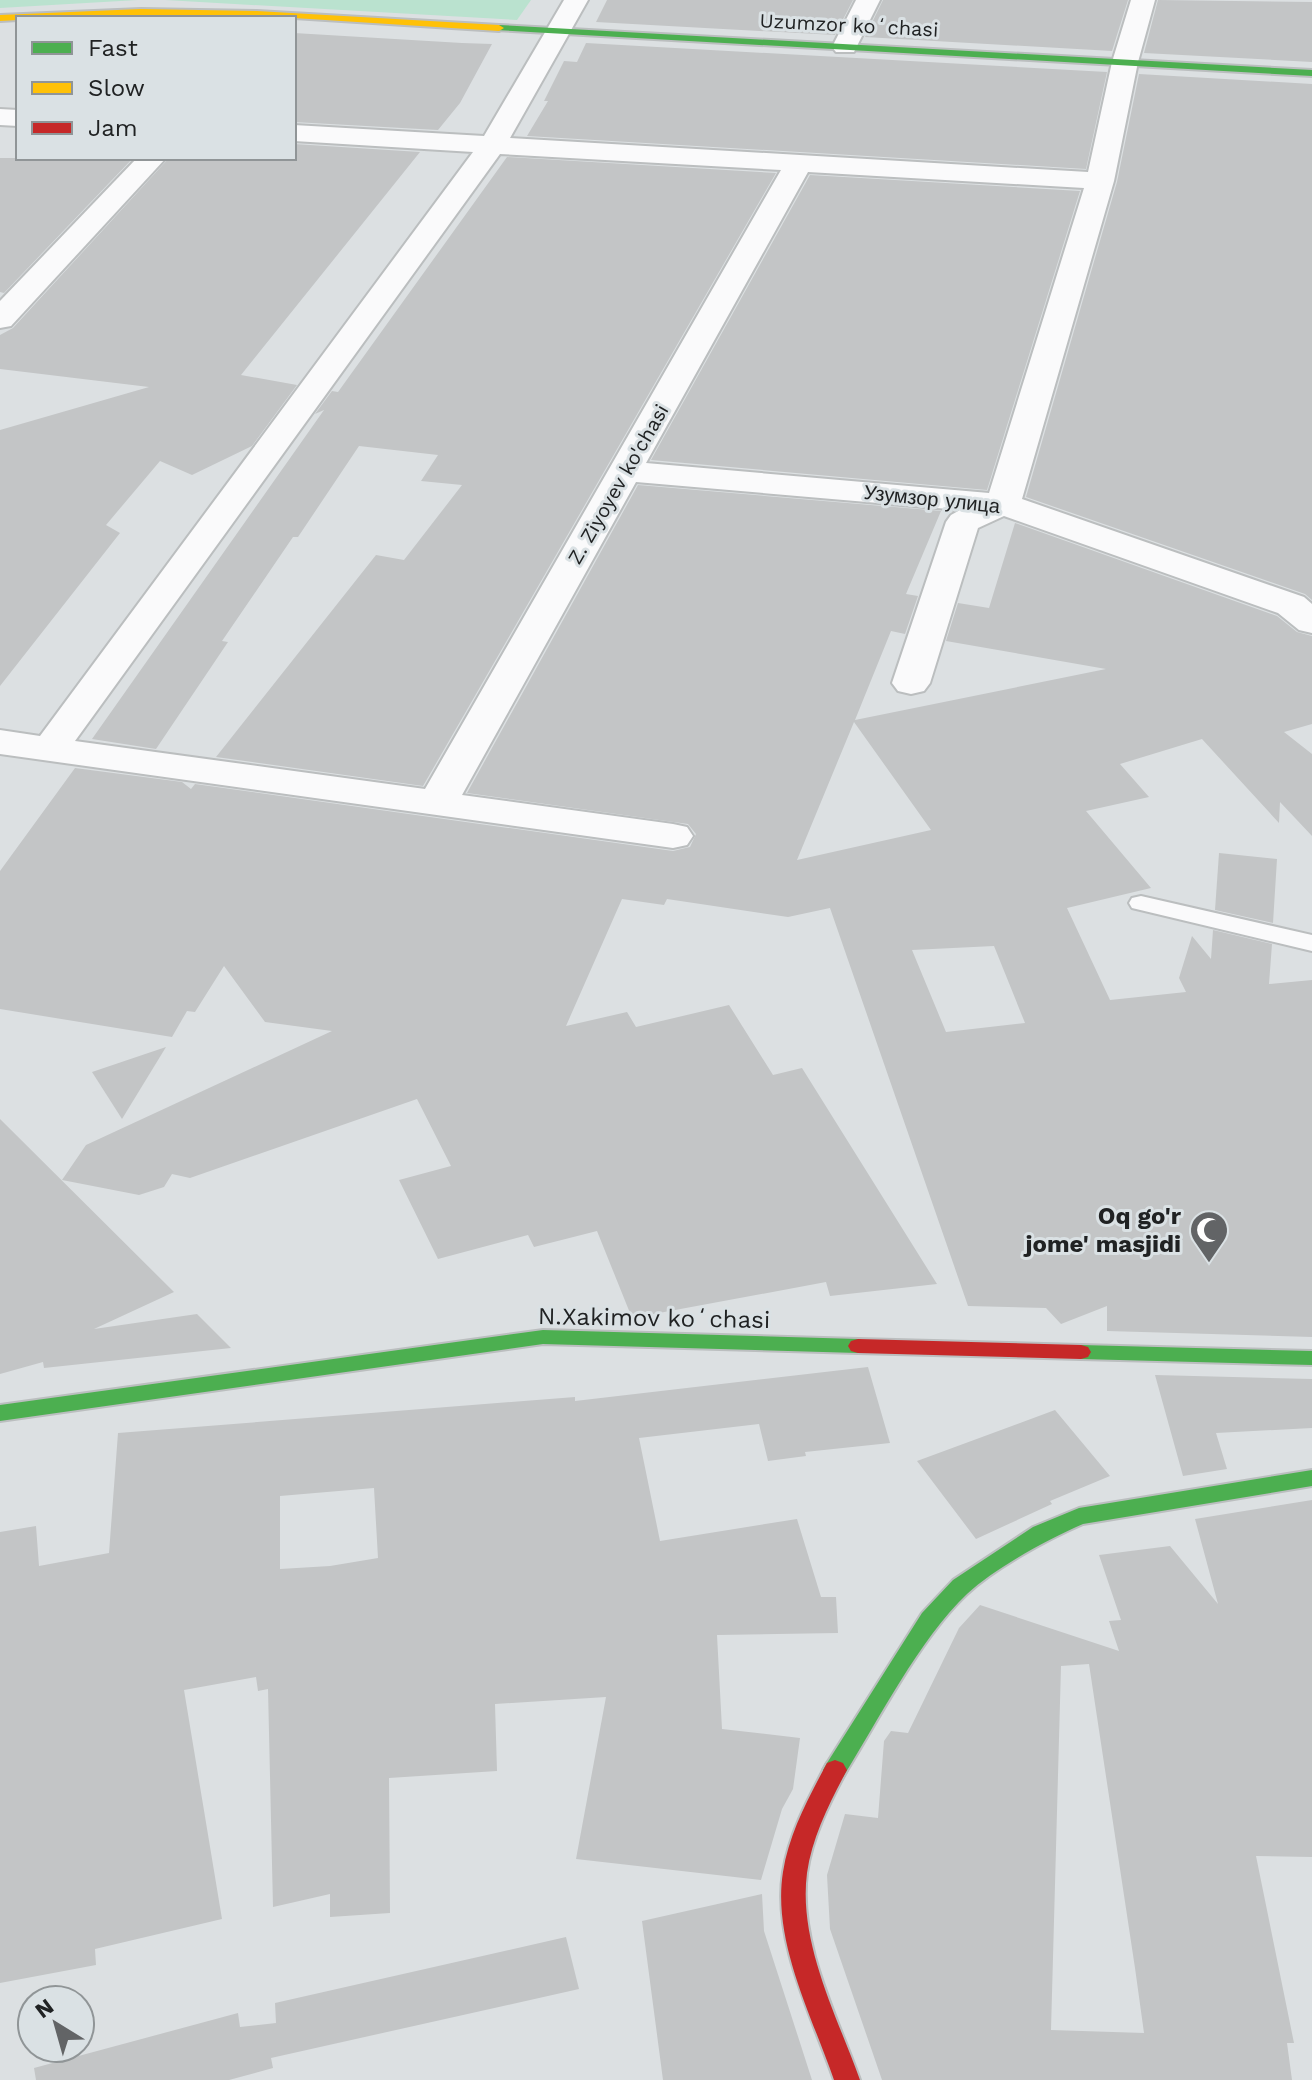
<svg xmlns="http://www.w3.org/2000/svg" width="1312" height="2080" font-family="'Work Sans',sans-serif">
<rect width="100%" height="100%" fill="#dce0e2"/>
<g fill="#bae2cf">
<path d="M0,0H138L0,8Z"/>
<path d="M165,0H531L517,20Z"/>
</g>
<g fill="#c3c5c6" fill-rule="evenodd">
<path d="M607,0H853L835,35L596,22Z"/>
<path d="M883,0H1128L1112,51L865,37Z"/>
<path d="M1158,0L1312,2V62L1144,53Z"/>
<path d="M294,33L462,43L492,44L460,103L438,130L294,122Z"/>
<path d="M586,43L1107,72L1086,169L527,136L548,101H544L564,61L577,62Z"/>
<path d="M1139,74L1312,84V600L1305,594L1026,497L1117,182Z"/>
<path d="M294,144L420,152L241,375L297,385L252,446L192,475L160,461L106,525L120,533L0,686V430L149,387L0,369V335L13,328L169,158H294Z"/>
<path d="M507,157L776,173L423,786L216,757L376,555L404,560L462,485L421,481L438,455L359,446L298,537H293L222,641L228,642L156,749L92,739L324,410L315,414L332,391L338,392L356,367Z"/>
<path d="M0,158H133L4,293L0,292Z"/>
<path d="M810,175L1080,191L987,490L651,460Z"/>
<path d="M638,485L941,511L906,594L918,596L905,634L891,631L855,720L1106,669L946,641L958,603L989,608L1015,523L1277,616L1297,632L1312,636V724L1284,732L1312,754V836L1280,802L1279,823L1202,739L1120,764L1149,797L1086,811L1151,888L1067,908L1110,1000L1186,992L1179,978L1192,936L1211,959L1213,930L1272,944L1269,984L1312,980V1337L1107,1331V1306L1061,1324L1046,1308L968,1306L830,908L788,917L667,899L664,905L622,899L566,1026L627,1012L636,1027L729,1005L773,1075L802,1068L937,1284L830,1296L826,1282L632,1318L597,1231L534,1247L528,1235L438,1259L399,1180L451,1166L417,1099L190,1178L172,1174L164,1187L139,1195L62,1180L86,1145L332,1031L265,1022L224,966L195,1012L187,1011L172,1037L0,1009V871L75,768L182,782L191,789L195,784L673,851L690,847L696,834L688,824L467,793ZM854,722L931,830L797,860ZM994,946L1025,1023L946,1032L912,950Z"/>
<path d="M1219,853L1277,859L1273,923L1215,910Z"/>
<path d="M166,1047L122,1119L92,1072Z"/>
<path d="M0,1119L174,1292L94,1329L197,1314L231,1348L44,1368L43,1362L0,1374Z"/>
<path d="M868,1367L890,1443L805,1452L806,1456L768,1461L759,1424L639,1438L660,1541L797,1519L821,1597H836L838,1633L717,1635L722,1729L800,1738L793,1789L782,1809L761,1880L576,1859L606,1697L495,1704L497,1771L389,1778L390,1913L330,1917V1894L273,1907L268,1689L258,1691L256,1677L184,1690L222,1919L95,1949L96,1965L0,1983V1532L36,1526L39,1566L109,1553L118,1433L575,1397V1401ZM374,1488L378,1558L330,1566L280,1569V1496Z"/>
<path d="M1155,1375L1312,1379V1428L1216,1433L1227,1469L1183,1476Z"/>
<path d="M1055,1410L1110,1476L1050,1501L1052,1504L976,1539L917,1461Z"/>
<path d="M1312,1500V1857L1256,1856L1294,2043H1287L1292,2080H882L830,1929L827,1875L845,1814L878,1818L884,1741L891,1731L908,1733L959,1628L980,1605L1119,1651L1109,1621L1121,1620L1099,1555L1170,1546L1218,1604L1195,1519ZM1089,1664L1135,1968L1144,2033L1051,2030L1061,1666Z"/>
<path d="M762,1894L764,1931L812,2080H663L642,1921Z"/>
<path d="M566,1937L579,1989L271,2058L273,2068L229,2080H36L34,2068L238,2013L240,2027L276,2023L275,2003Z"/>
</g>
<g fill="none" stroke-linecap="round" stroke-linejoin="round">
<defs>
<path id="lane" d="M1141,896L1312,935V951L1132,908L1129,903L1132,898Z"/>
<g id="street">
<path d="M564,0H588L510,138L1088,172L1112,62L1131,0H1155L1138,62L1114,181L1022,499L1304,597L1312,604V633L1299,630L1278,613L1004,516L978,528L930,683L924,691L911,694L898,691L892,683L946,522L951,515L960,510L636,482L462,795L673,824L687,827L693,836L687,845L673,848L0,754V730L40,736L473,152L294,141V125L484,136ZM500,154L781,170L425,789L75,741ZM808,172L1084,188L989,493L646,463Z"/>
<path d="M856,0H880L854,52H836L832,47Z"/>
<path d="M0,109L18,110V126L0,125Z"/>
<path d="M137,158H166L11,326L0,328V301Z"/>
</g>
<g id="fast">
<path d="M499,25L1312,70V76L495,30V26Z"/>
<path d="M543,1330L858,1339L865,1341L868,1346L865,1351L858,1353L543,1344L0,1421V1405Z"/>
<path d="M1081,1345L1312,1351V1365L1081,1359L1074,1357L1071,1352L1074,1347Z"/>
<path d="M1312,1470V1486L1083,1524C1048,1539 995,1568 967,1594C920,1638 878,1721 843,1777L835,1780L827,1777L823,1770L827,1763L922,1613L953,1580L1033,1527L1079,1508Z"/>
</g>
<path id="slow" d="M141,9L257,11L499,25L504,28L499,31L294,18L141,15L18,18V20L0,21V15Z"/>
<g id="jam">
<path d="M858,1339L1081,1345L1088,1347L1091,1352L1088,1357L1081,1359L858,1353L851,1351L848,1346L851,1341Z"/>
<path d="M835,1760L843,1763L847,1770C830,1802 812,1837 807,1873C798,1942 837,2016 860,2080H834C812,2016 772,1941 783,1872C789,1833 809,1797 827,1763Z"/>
</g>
</defs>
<use href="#lane" stroke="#bbbebf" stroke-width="4"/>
<use href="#street" stroke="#bbbebf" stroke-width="4"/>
<use href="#fast" stroke="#bbbebf" stroke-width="4"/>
<use href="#slow" stroke="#bbbebf" stroke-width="4"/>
<use href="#jam" stroke="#bbbebf" stroke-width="4"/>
<use href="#lane" fill="#fafafb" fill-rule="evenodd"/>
<use href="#street" fill="#fafafb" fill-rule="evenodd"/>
<use href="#fast" fill="#4caf50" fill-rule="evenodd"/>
<use href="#slow" fill="#ffc107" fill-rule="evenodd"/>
<use href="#jam" fill="#c62828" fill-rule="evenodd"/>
</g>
<defs>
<symbol id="mosque-pin" viewBox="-11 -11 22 30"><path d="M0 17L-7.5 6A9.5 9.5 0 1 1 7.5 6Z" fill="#626466" stroke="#dae1e4"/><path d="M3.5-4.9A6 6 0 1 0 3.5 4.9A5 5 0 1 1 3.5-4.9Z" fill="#fff"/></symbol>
</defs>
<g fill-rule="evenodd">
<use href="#mosque-pin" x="1187" y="1208" width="44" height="60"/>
</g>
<g text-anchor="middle" stroke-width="6" stroke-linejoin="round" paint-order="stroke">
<g font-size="20" fill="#202223" stroke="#dae1e4">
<text transform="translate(849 25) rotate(3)" y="7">Uzumzor koʻchasi</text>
<text transform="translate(618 484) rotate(-60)" y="7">Z. Ziyoyev ko'chasi</text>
<text transform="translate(932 499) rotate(6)" y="7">Узумзор улица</text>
</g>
<g font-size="24" font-weight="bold" fill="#202223" stroke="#dae1e4" text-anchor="end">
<text x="1181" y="1224">Oq go'r<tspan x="1181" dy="28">jome' masjidi</tspan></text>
</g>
<g font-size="24" fill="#202223" stroke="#dae1e4">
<text transform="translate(654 1318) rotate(1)" y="8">N.Xakimov koʻchasi</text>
</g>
</g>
<rect x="16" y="16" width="280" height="144" fill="#dae1e4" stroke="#909597" stroke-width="2"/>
<rect x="32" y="42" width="40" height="12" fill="#4caf50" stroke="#909597" stroke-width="2"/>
<text x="88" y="56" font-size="24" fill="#202223">Fast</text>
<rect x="32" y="82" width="40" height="12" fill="#ffc107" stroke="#909597" stroke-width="2"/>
<text x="88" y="96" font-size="24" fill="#202223">Slow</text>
<rect x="32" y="122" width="40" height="12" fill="#c62828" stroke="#909597" stroke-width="2"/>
<text x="88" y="136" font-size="24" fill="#202223">Jam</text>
<g transform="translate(56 2024) rotate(323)"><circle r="38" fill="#dae1e4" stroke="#909597" stroke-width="2"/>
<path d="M0-6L14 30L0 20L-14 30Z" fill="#626466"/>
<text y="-12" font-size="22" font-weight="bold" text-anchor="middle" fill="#202223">N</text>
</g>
</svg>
